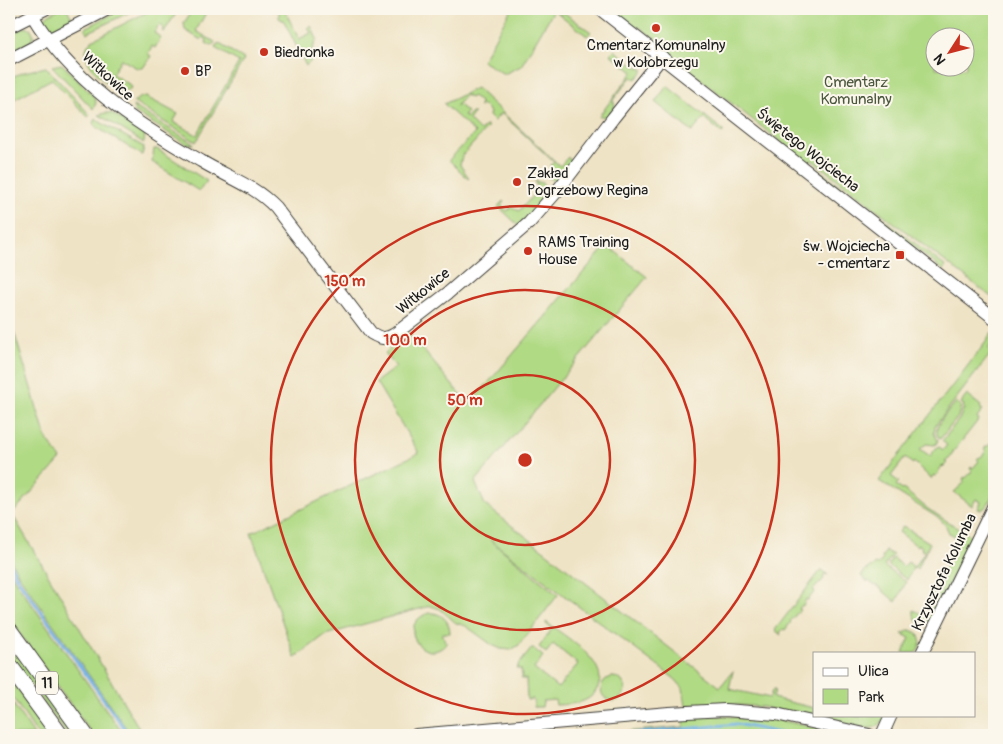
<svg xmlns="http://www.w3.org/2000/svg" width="1003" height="744" font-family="Pangolin,sans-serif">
<rect width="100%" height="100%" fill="#fbf7ec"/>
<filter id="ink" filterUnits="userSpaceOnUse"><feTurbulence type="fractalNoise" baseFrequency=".02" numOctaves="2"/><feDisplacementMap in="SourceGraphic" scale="10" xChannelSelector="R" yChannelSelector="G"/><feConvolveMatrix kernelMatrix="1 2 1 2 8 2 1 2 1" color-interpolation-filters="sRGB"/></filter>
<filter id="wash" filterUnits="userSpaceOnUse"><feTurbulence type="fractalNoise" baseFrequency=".0096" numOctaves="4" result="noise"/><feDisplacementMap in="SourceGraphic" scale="20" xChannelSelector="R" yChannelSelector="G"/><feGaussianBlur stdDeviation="1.12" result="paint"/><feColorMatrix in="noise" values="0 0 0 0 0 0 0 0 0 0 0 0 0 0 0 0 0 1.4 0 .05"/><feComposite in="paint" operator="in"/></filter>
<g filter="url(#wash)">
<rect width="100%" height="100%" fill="#efe3c5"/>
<g fill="#b1da85" stroke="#667b50" fill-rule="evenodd">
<path d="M59,9H67L73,20L55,30L48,29L44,23V19L49,14Z"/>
<path d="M123,9H136L87,33L85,28Z"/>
<path d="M153,9H179L164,32L162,31L164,28L159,25L154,33L161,37L155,48L152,46L148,54L151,56L143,68H137L121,59L112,74L129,84L131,88L127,91L116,92C103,78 73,58 92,40Z"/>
<path d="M193,9H208L196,31L215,42L212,46L206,43L207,40L203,37L201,40L185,30L184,23Z"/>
<path d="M279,9H284L299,39L311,33L308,28L311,26L317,39L309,57L311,61L306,66L284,21L279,18Z"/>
<path d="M511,9H559L591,32L587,36L554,10L521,66L504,74L482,61Z"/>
<path d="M611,9H994V299L812,160L809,164L656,44L658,41L639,27L636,28ZM936,38H966V68H936Z"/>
<path d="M25,27L31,29C34,34 34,37 30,42L9,53V35Z"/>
<path d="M218,43L244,59L196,142L133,102L141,97H146L178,114L173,122L197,135L239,62L215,48Z"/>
<path d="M614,50L632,64L644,70L636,79L631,77L613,100L615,106L607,117L599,116L633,72L610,54Z"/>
<path d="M62,64L95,98L96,103L93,109L52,66Z"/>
<path d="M46,67L90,115L88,117L52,79L9,102V78L24,72Z"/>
<path d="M667,86L724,131L722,133L704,118L692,132L655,102Z"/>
<path d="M476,88L560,166L568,157L572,163L559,179L552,180L544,173L548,172L552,176L555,173L550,166L554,162L501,113L494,121L489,116L490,112L483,105L479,107L480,102L473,96L470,98L466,95L455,107L459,105L467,112L464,115L466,118L471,113H474L469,120L480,131L487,125V128L462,156L460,165L469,178L468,179L449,160L475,133L444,104Z"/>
<path d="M133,106L194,144H186L135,112Z"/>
<path d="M105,113H111L145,133L144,143L99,115Z"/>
<path d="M95,119L144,147L142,155L96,127L93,123Z"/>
<path d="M154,149H157L207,181L199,191L152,162Z"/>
<path d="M815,167L946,267L943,270L814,168Z"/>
<path d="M535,181L542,183L548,192L520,227L498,206L503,201L504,202L501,205L507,211L512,207L519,211L540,188L536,185Z"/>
<path d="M607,245L647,277L475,482L485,505L720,687L733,671L729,689L770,698L772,690H775L773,698L814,708V715H850L860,717V715H886C880,726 877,729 864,728L763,707L725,704L686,706L683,688L675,679L490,540L558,595L519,645L511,650L501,649L492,645L466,626L456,623L440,609L430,606L325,635L295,658L251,533L419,453L376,382L396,367L385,353L409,333L469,405Z"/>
<path d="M9,315L46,438L61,459L12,514L143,735H131L19,576L9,557Z"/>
<path d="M992,332L994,334V342L988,348L992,352L935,426L934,433L938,441L935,445L926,444L920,449L930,456L938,446L943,450L947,445L942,441L960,418L963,409H965L963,408L964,405L961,403L967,395L981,406L980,408L983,410L977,418L978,420L976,423L953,452L951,457L945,462L947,463L943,467L942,466L938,472L939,473L936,476L934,475L931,479L914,462L913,464L905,458L891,476L899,482L896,485L902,490L903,489L928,509L972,537L932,620L922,623C916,621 913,617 914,610L922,614L959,538L949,533L946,526L940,519L879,481L986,342Z"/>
<path d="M956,402L961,406L958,417L940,439C929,428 949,412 956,402Z"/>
<path d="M993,436L994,437C994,454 1000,503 981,510L978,509L981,502L976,499L972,506L954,492L965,482L963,480L964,477L966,478L972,471L970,469L971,467L973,468L979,461L977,459L979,457L980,458L986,451L984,449L986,446L987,447L993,440L991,438Z"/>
<path d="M903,526L930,543L917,569L913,568L907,580L888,565L893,558L904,567L908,562L914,567L925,552L921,549L922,547L918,544L917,546L899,532Z"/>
<path d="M886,551L893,555L884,566L906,582L896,602L876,585L875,586L869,581L868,582L861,576L866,569L868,570L871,566L873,567L875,564L878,565L883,559L882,557Z"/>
<path d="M9,570L14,579L124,735H93L9,619Z"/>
<path d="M821,570L828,575L825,574L823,578L824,579L813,590L815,591L808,600L806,599L803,606L802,605L799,609L800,610L790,621L791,622L785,630L783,629L780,633L781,635L775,630Z"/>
<path d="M429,613C441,612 450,621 450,633H442V635L445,638L444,640L447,643C426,669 393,625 429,613Z"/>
<path d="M546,622C563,635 612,663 597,689C589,704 572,704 556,705L555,700L543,701L542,707H534L533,699L527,700L526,679H522L521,669H517L519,663H520L532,648L543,656L534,669L558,688L578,664L553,644L546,653L539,647L552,629L546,624Z"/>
<path d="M910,630L918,633L921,643L916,653H903L910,638L902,634Z"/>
<path d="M9,641L77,735H67L9,654Z"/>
<path d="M9,676L51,735H38L9,692Z"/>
<circle cx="613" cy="689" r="12"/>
<path d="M9,698L34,735H9Z"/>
<path d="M707,715L774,719L851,735H586L684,727V717Z"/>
</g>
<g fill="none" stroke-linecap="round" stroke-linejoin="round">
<g stroke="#74b3e7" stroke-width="3">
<path d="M9,562L17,578L129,735"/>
<path d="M620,735L737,724L789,735"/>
</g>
</g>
</g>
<g filter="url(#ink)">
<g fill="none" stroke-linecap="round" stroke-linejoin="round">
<defs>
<g id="minor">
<path d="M600,9L994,318"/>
<path d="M32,15C72,82 135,123 201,161C227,177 254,185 275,207L371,333C381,339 385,340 395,334L448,293L529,223L558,190L613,118L662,57"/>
<path d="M9,27L45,9"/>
<path d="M9,60L108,9"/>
<path d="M922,653L994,505"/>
<path d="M416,735L669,713L725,710L776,714L869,735"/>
<path d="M882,735L891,715"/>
</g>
<g id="major">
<path d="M9,630L85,735"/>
<path d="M9,665L60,735"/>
</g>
</defs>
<use href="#minor" stroke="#3c3a35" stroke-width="14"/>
<use href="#major" stroke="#3c3a35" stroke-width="18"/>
<use href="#minor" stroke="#fff" stroke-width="12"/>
<use href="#major" stroke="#fff" stroke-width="16"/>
</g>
</g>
<g fill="none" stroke="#c8321e" stroke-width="2.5">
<circle cx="525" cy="460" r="85"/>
<circle cx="525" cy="460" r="170"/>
<circle cx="525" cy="460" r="254"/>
</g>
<g fill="#c8321e" stroke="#fbf7ec" stroke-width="2">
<circle cx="656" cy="28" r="5"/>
<circle cx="264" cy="52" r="5"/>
<circle cx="185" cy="71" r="5"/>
<circle cx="517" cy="182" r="5"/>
<circle cx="528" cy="251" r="5"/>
<rect x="895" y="250" width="10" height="10" rx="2.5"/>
</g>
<g text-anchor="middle" stroke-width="4" stroke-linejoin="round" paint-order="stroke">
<rect fill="#fbf7ec" stroke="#5f5e5a" stroke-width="1" x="36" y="671.5" width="22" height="23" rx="4"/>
<g font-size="14" font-weight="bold" fill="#1c1c1c">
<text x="47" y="688">11</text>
</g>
<g font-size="15" fill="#1c1c1c" stroke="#fbf7ec" text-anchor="start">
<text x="656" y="50" text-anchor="middle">Cmentarz Komunalny<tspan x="656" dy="17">w Kołobrzegu</tspan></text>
<text x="274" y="57">Biedronka</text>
<text x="195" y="76">BP</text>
<text x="527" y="178">Zakład<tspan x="527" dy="17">Pogrzebowy Regina</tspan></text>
<text x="538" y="247">RAMS Training<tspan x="538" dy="17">House</tspan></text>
<text x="890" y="251" text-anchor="end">św. Wojciecha<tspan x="890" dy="17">- cmentarz</tspan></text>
</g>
<g font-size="15" fill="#1c1c1c" stroke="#fbf7ec">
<text transform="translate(108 76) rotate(43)" y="5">Witkowice</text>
<text transform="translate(808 150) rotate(38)" y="5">Świętego Wojciecha</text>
<text transform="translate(423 291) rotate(-39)" y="5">Witkowice</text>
<text transform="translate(944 572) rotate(-64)" y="5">Krzysztofa Kolumba</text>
</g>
<g font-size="15" fill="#49553c" stroke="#fbf7ec">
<text x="856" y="87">Cmentarz<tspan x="856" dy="17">Komunalny</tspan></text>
</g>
</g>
<circle cx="525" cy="460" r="8" fill="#c8321e" stroke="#fbf7ec" stroke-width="2.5"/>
<g font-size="15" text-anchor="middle" font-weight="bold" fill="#c8321e" stroke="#fbf7ec" stroke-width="4" stroke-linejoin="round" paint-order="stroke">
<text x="345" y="286">150 m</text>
<text x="405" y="345">100 m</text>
<text x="465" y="405">50 m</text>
</g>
<rect width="1003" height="744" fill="none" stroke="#fbf7ec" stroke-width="30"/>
<rect x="813" y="652" width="162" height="65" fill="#fbf7ec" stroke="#a29f99"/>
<rect x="823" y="668" width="25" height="8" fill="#ffffff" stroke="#a29f99"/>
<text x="858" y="676" font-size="15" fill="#1c1c1c">Ulica</text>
<rect x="823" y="689" width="25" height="15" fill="#b1da85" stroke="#a29f99"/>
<text x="858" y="702" font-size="15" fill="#1c1c1c">Park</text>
<g transform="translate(950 52) rotate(234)"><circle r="24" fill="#fbf7ec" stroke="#a29f99"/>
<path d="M0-4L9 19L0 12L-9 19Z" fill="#c8321e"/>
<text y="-8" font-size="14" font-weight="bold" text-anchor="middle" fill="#1c1c1c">N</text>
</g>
</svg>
